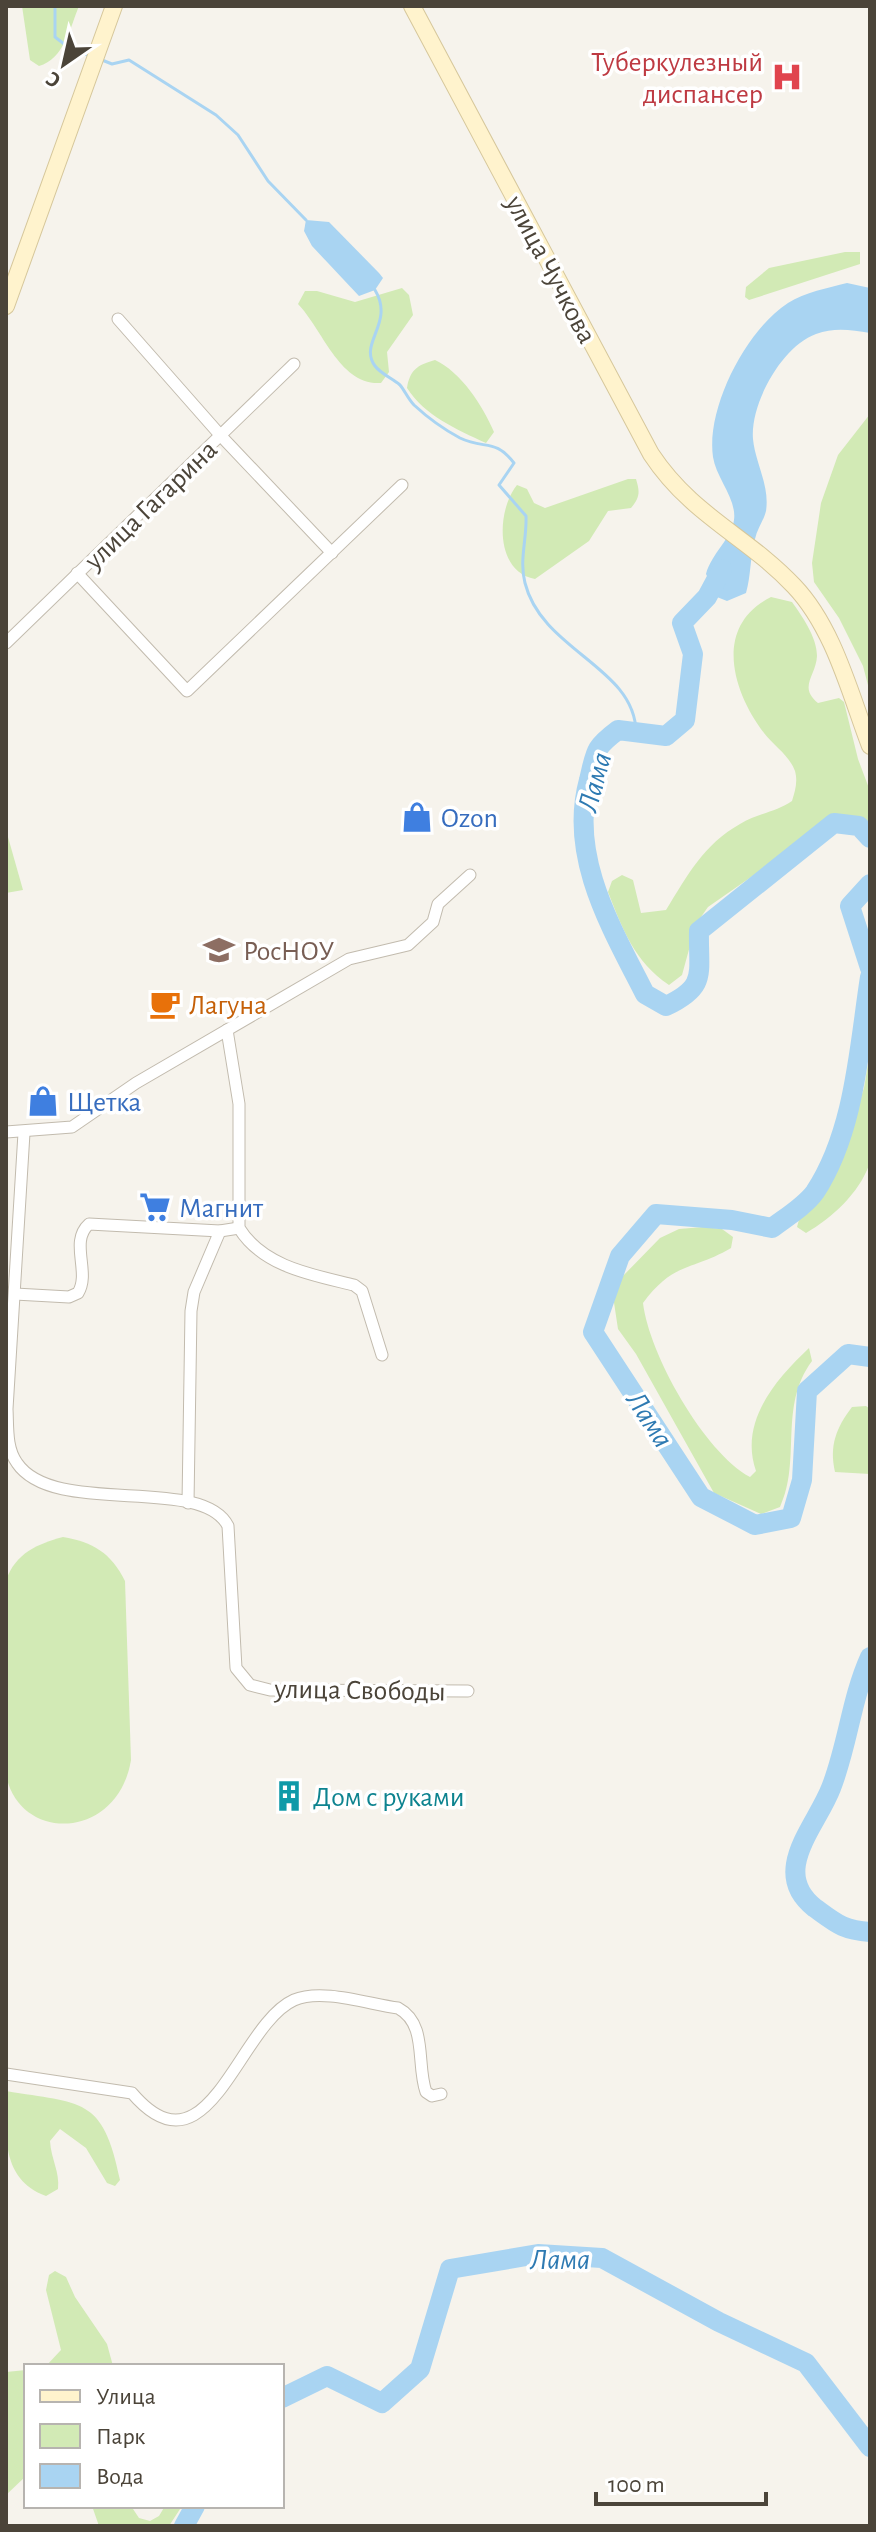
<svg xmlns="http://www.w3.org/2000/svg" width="876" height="2532" font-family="'Alegreya Sans',sans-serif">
<rect width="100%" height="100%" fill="#f6f3ec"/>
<g fill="#d2eab5">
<path d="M22,6H79C70,28 64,59 39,66L30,60Z"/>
<path d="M845,252H860V264L749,300L745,297L746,287L769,268Z"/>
<path d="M402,288L409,295L413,315L387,352L389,372L381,383C340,386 323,330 298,304L305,291H317L355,302Z"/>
<path d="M435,360C461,372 483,406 494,432L486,443C456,429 425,416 407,388C410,370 417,365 435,360Z"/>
<path d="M870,414V693L863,666L839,618L814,582L812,563L821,503L838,455Z"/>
<path d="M628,479H636C640,492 640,497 631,508L608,511L589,541L535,579C495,572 496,511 517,485L527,489L534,503L545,508Z"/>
<path d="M771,597L792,602C802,616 817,637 817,656C816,676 798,687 818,703L839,698L844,702L858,759L870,791V830L851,818L837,817L708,907L696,924L682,975L669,985C634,961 623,930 608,892L612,881L622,875L633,880L641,913L666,910C687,876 704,844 740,824C756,814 776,812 792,801C795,791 798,782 795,771C789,755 774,746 764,733C732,691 713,626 771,597Z"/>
<path d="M6,830L23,890L6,893Z"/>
<path d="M870,1052C870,1078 876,1143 869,1165C859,1193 832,1218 806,1233L797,1227L800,1216L836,1171L864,1088Z"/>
<path d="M703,1227L722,1229L733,1237L731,1248C692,1271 674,1261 643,1303C649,1354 704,1452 750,1477L756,1471C739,1422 775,1380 809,1348L812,1361C778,1407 802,1460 780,1507L761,1514L714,1493L636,1354L618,1329L613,1296L621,1278L660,1238L679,1229Z"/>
<path d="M866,1406L870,1409V1474L835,1472C829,1446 836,1428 852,1407Z"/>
<path d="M63,1537C93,1542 111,1553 125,1581L131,1760C118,1840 20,1844 6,1775V1580C16,1553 37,1544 63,1537Z"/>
<path d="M6,2091C82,2104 103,2096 120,2180L115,2186L107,2183L86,2148L60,2129L50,2141C51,2159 60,2172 58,2189L46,2196C0,2179 6,2133 6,2091Z"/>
<path d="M55,2271L66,2277L75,2297L107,2344L113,2366H46L61,2350L46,2290L49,2275Z"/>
<path d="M26,2370V2476L6,2495V2372Z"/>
<path d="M92,2506H131L139,2518L150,2521L159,2516L165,2506H182L169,2526H99Z"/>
</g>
<g fill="#a9d4f2">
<path d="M306,220L329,222L379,273L383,278L375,290L359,296L312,246L304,231Z"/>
<path d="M847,283L870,288V333C851,330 835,327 816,334C782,346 750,404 753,439C755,462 770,486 766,511C764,520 757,529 755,539C750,557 751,576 746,593L727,601L717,597L706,574C711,554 732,538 734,520C737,499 716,478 713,457C706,408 746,330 788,303C805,292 828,288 847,283Z"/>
</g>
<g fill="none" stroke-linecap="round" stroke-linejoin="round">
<g stroke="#a9d4f2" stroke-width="3">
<path d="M55,6V37L72,50L91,56"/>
<path d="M102,60L112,64L129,60L216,115L238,135L268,181L306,220"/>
<path d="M375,290C395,323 358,343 375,366C381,374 392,378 400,385C405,391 408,399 414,405C427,417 445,430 460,438C485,450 495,438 514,463L499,485L526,516C527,539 519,560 525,583C542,651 635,667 636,732"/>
</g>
<g stroke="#a9d4f2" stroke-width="20">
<path d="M722,569L707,597L682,623L693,654L685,720L666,736L618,730C594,748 596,751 589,780C568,856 611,927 645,994L666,1006C708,986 698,974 699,931L834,823L859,826L870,838"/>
<path d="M870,884L850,906L870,968"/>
<path d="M870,977C859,1048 855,1131 815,1192C805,1206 785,1218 772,1228L732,1220L656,1214L620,1256L593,1332L701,1497L755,1525L791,1518L802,1480L807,1391L848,1354L870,1357"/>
<path d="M870,1657C851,1699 848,1745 831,1788C816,1827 769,1872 815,1908C837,1924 843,1930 870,1932"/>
<path d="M282,2398L327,2376L382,2403L420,2369L450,2269L538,2254L602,2258L719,2322L806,2363L870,2447"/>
<path d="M184,2526L195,2506"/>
</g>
<defs>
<g id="street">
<path d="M118,319L221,436L332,553"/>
<path d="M77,573L187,691L402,485"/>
<path d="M6,643L294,364"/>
<path d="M227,1030L239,1104V1228C263,1267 313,1275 354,1285L362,1291L382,1355"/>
<path d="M6,1132L72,1127L136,1083L349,959L408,945L433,922L438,904L470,875"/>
<path d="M24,1133L7,1409C8,1427 6,1448 17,1463C54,1518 202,1474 228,1526L236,1668L250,1685L270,1690L468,1691"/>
<path d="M15,1294L69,1297L78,1293C91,1272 69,1242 89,1224L220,1231L239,1228"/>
<path d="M188,1503L191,1311L194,1292L220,1231"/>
<path d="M6,2074L132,2093C208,2182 238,2025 294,2000C322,1988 368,2004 398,2008C428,2024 416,2064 426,2092L432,2096L441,2094"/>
</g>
<g id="secondary">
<path d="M412,6L651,454C692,516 747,536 794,586C834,628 850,694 870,746"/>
<path d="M6,306L114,6"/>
</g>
</defs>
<use href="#street" stroke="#c2bbae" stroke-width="13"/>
<use href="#secondary" stroke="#d6c79b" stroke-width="18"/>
<use href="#street" stroke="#fff" stroke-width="11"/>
<use href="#secondary" stroke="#fff3cd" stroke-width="16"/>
</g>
<defs>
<symbol id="hospital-bare" viewBox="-9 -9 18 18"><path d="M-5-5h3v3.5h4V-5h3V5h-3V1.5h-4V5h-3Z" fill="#e0444e" stroke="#fff" stroke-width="2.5" paint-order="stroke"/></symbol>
<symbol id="shop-bare" viewBox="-9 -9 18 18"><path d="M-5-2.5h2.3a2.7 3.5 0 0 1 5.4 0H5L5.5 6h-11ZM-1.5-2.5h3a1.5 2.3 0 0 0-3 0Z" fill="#3f7fe0" stroke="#fff" stroke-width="2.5" paint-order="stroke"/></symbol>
<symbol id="university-bare" viewBox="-9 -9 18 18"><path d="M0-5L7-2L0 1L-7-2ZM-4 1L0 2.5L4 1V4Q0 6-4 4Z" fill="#8d6e63" stroke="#fff" stroke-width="2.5" paint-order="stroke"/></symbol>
<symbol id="cafe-bare" viewBox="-9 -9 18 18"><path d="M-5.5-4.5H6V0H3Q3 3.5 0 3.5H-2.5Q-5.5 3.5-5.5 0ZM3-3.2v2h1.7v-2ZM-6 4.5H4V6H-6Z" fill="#e8710a" stroke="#fff" stroke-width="2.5" paint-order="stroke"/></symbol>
<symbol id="supermarket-bare" viewBox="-9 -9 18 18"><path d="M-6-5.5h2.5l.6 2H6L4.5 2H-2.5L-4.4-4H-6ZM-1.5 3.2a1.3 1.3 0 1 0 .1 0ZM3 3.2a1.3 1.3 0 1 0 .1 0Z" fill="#3f7fe0" stroke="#fff" stroke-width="2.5" paint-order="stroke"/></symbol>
<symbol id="building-bare" viewBox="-9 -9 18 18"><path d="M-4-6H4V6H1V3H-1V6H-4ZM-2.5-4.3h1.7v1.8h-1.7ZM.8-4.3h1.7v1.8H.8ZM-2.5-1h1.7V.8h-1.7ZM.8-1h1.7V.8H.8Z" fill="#0f9aa8" stroke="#fff" stroke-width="2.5" paint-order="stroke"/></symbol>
</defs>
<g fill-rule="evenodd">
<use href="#hospital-bare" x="765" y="55" width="44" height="44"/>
<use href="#shop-bare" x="395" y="795" width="44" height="44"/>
<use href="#university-bare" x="197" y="928" width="44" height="44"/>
<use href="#cafe-bare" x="143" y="982" width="44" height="44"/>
<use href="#shop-bare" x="21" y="1079" width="44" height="44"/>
<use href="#supermarket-bare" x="133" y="1185" width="44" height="44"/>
<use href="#building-bare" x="267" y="1774" width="44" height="44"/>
</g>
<g text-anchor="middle" stroke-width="7" stroke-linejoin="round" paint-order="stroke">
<g font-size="28" fill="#be3a42" stroke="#fff" text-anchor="end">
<text x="763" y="71">Туберкулезный<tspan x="763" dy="32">диспансер</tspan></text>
</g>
<g font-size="28" fill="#4b4439" stroke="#fff">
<text transform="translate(552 269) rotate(62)" y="10">улица Чучкова</text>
<text transform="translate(150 504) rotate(-44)" y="10">улица Гагарина</text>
<text transform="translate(360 1689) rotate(1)" y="10">улица Свободы</text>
</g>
<g font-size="28" fill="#366cbe" stroke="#fff" text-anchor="start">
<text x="441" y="827">Ozon</text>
<text x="67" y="1111">Щетка</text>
<text x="179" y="1217">Магнит</text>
</g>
<g font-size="28" fill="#785e54" stroke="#fff" text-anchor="start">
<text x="243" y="960">РосНОУ</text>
</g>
<g font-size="28" fill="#c56008" stroke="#fff" text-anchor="start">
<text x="189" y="1014">Лагуна</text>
</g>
<g font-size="28" fill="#0d838f" stroke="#fff" text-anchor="start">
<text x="313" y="1806">Дом с руками</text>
</g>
<g font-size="30" font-style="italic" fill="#2e7ab2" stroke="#fff">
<text transform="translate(594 782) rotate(-75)" y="10">Лама</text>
<text transform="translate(650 1419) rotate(57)" y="10">Лама</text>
<text x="560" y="2269">Лама</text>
</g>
</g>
<rect width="876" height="2532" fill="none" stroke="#4b4439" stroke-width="16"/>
<rect x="24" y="2364" width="260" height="144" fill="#ffffff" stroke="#b7b4b0" stroke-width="2"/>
<rect x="40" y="2390" width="40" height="12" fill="#fff3cd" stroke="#b7b4b0" stroke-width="2"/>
<text x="96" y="2404" font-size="24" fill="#4b4439">Улица</text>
<rect x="40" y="2424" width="40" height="24" fill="#d2eab5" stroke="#b7b4b0" stroke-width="2"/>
<text x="96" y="2444" font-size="24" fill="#4b4439">Парк</text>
<rect x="40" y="2464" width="40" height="24" fill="#a9d4f2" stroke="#b7b4b0" stroke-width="2"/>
<text x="96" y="2484" font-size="24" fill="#4b4439">Вода</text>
<g transform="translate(64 64) rotate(214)" stroke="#ffffff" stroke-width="6" paint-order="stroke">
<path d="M0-6L14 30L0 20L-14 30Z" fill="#4b4439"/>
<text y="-12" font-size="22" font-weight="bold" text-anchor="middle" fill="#4b4439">С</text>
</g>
<path d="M596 2492v12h170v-12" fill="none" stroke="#4b4439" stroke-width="4"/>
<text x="608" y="2492" font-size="24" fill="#4b4439" stroke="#ffffff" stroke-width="6" paint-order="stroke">100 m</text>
</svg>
